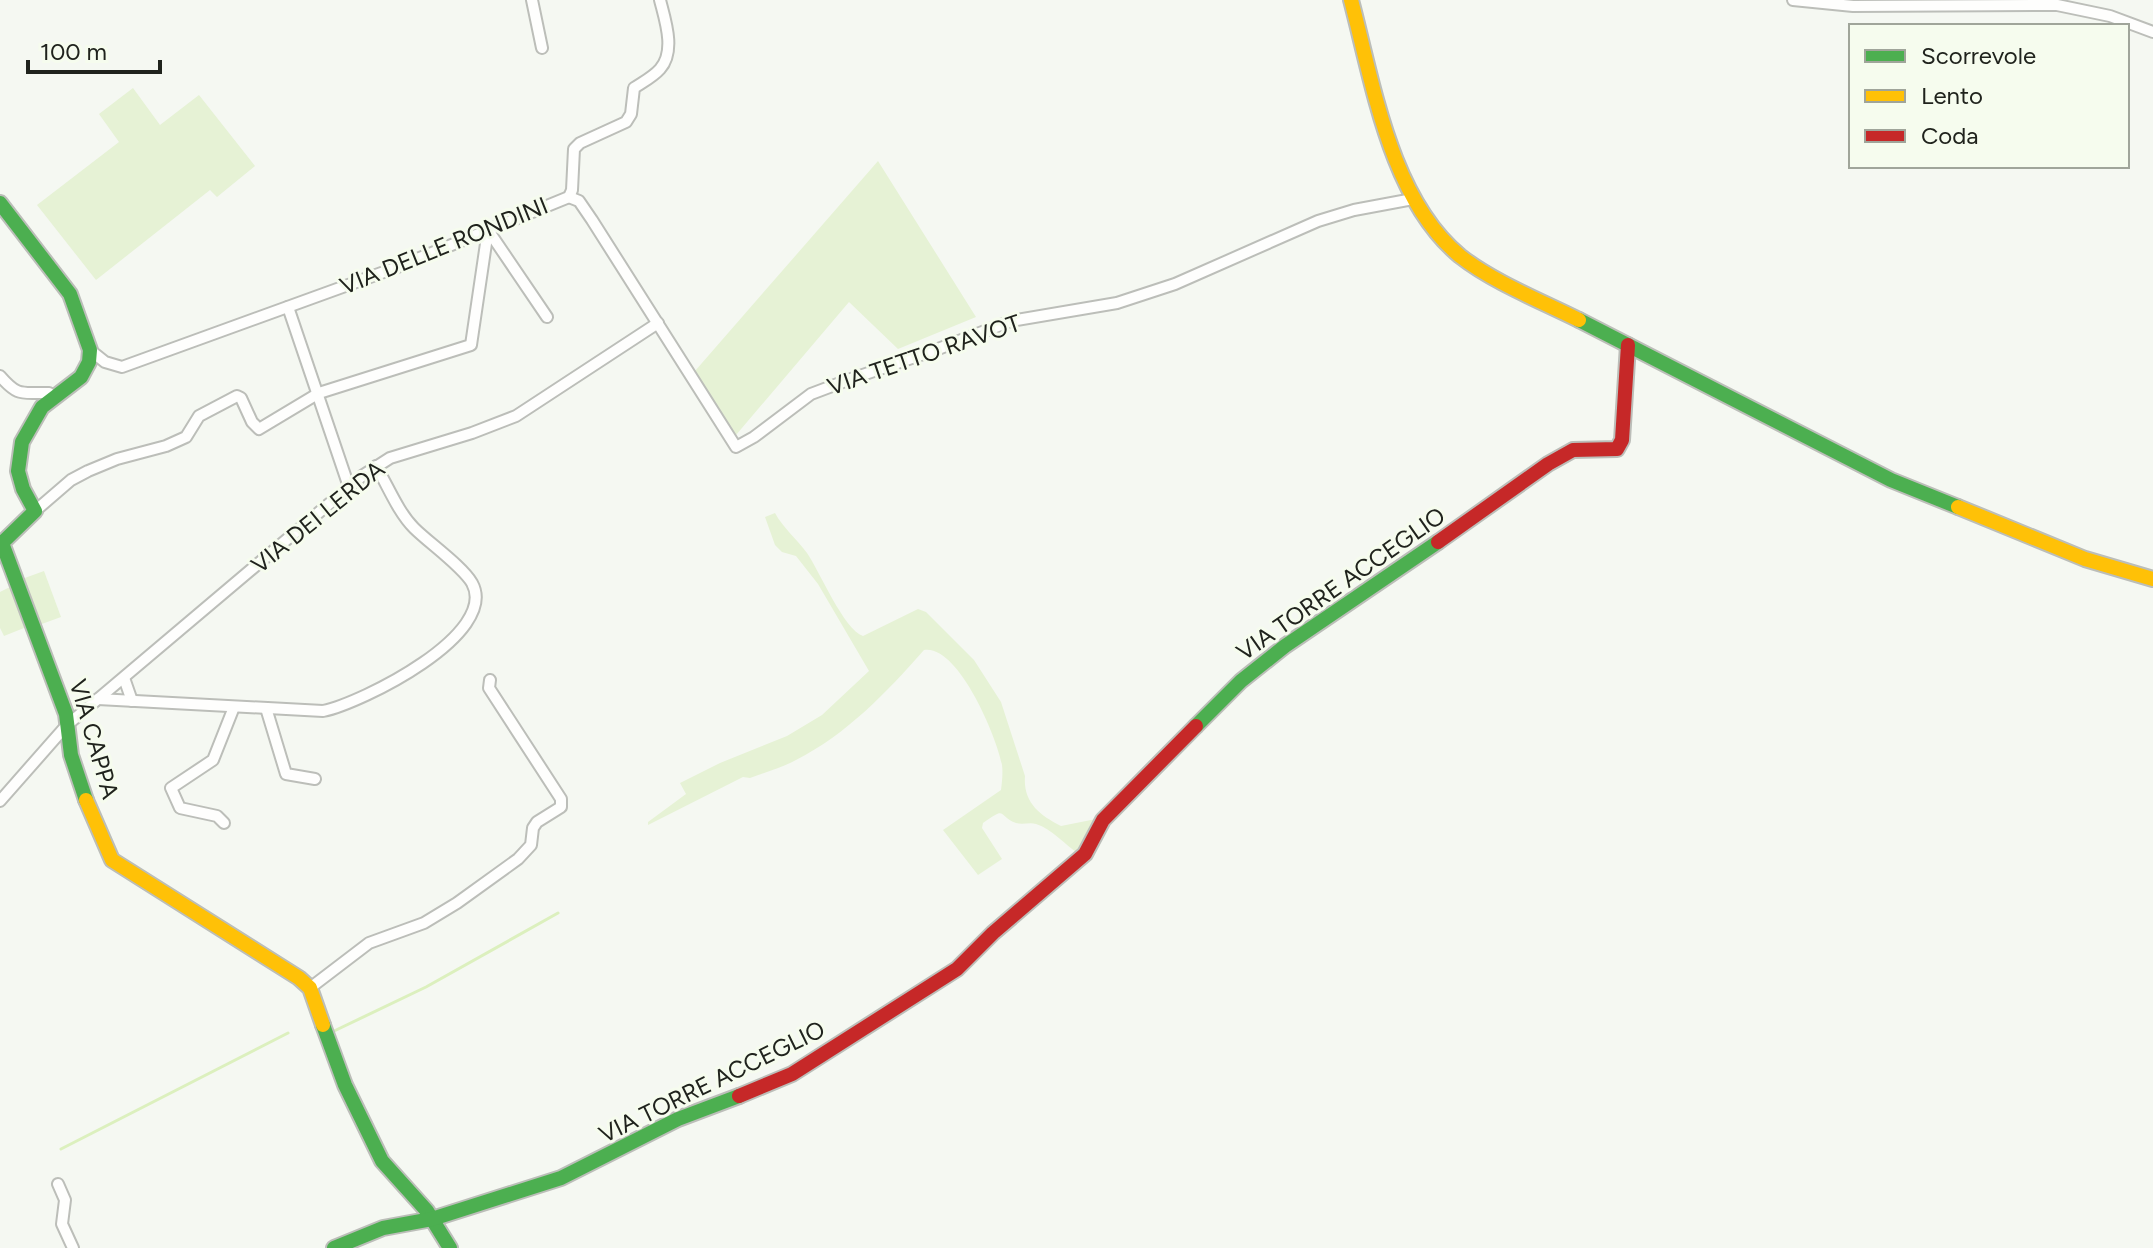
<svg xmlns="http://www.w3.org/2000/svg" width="2153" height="1248" font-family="Figtree,sans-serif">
<rect width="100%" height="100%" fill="#f5f8f2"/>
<g fill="#e6f2d5">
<path d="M133,88L160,125L199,95L255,166L217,197L210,190L96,280L37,205L119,142L99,114Z"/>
<path d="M878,161L976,317L898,349L849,302L736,435L695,371Z"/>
<path d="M775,513C783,528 797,539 807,553C820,572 844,630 863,636L918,609L926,612L974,660L1001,702L1025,776C1023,802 1039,815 1061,826L1101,818L1079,854C1065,845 1052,829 1036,824C1030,822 1023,825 1016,823C997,816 1008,805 983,823L982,828L1002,859L978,875L943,830L1001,790C1002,782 1003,773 1002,765C997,737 958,644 924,650C886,693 847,734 796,760C782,768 765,772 750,778L743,777L648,825V822L686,794L680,783L720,763L787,736L822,715L869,671L818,584L796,556L782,552L775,545L765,517Z"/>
<path d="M44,571L61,617L39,625L22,579Z"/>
<path d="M14,585L28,617L24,628L4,636L0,628V592Z"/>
</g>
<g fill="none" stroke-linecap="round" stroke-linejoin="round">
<g stroke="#dcf0be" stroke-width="3">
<path d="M332,1032L426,987L558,913"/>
<path d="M61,1149L288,1033"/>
</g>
<defs>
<g id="street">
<path d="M532,0L542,48"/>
<path d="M1793,0L1853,6L2057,5L2110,16L2153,32"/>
<path d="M569,197L579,201L592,220L736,447L754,437L811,394L848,380L938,349L1011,321L1117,303L1175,284L1318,221L1354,210L1413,199"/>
<path d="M569,197L572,190L574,149L580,143L626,122L631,114L634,88C643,82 653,77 660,69C676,51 665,20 660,0"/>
<path d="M488,230L547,317"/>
<path d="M288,307L349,487"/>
<path d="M90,350L105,362L122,367L395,268L569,197"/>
<path d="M0,376C19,398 22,392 49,393L54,397"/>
<path d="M35,511L71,480L88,471L117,459L166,446L186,437L199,416L237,396L241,398L252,422L259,429L319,393L471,345L488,230"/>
<path d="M124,678L132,701"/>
<path d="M98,699L323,711C362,703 500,634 472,583C462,566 429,543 414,528C398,512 388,486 376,466"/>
<path d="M266,708L286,774L315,779"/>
<path d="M0,801L66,726L362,476L390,458L472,433L516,416L658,323"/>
<path d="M224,823L217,816L180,808L171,788L213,760L234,707"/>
<path d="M310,988L369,943L424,923L457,903L518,859L531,845L533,828L537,822L561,807V799L489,688L490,680"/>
<path d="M58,1184L65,1200L62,1224L73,1248"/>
</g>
<g id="fast">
<path d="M0,203L70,294L90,350L89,362L81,377L42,407L22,442L18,471L23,489L35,511L2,543L66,714L71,755L86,800"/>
<path d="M1579,320L1891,480L1958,507"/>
<path d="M1196,726L1241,681L1285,646L1438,542"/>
<path d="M323,1025L345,1085L382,1161L427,1211L450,1248"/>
<path d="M334,1248L383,1228L432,1219L561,1178L678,1119L739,1096"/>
</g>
<g id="slow">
<path d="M1351,0C1373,83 1390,198 1460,256C1493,282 1541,301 1579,320"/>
<path d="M1958,507L2085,559L2153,579"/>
<path d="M86,800L112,860L299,978L310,988L323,1025"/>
</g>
<g id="jam">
<path d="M1438,542L1548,464L1573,450L1617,449L1622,440L1628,345"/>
<path d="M739,1096L792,1074L957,969L993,933L1085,854L1103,820L1196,726"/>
</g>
</defs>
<use href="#street" stroke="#bcbeb9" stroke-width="14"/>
<use href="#fast" stroke="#bcbeb9" stroke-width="18"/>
<use href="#slow" stroke="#bcbeb9" stroke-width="18"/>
<use href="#jam" stroke="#bcbeb9" stroke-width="18"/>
<use href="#street" stroke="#fefefd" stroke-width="10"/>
<use href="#fast" stroke="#4caf50" stroke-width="14"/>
<use href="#slow" stroke="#ffc107" stroke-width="14"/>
<use href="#jam" stroke="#c62828" stroke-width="14"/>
</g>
<g text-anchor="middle" stroke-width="6" stroke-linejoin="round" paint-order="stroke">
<g font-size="24" fill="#20231d" stroke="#f6fcee">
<text transform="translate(444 246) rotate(-22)" y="8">VIA DELLE RONDINI</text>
<text transform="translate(924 355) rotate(-19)" y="8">VIA TETTO RAVOT</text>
<text transform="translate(318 517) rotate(-39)" y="8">VIA DEI LERDA</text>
<text transform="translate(1341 584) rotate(-35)" y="8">VIA TORRE ACCEGLIO</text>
<text transform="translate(94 739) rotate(74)" y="8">VIA CAPPA</text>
<text transform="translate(712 1082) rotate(-26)" y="8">VIA TORRE ACCEGLIO</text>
</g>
</g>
<rect x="1849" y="24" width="280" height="144" fill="#f6fcee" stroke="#a0a59a" stroke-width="2"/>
<rect x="1865" y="50" width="40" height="12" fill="#4caf50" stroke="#a0a59a" stroke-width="2"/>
<text x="1921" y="64" font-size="24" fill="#20231d">Scorrevole</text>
<rect x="1865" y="90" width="40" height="12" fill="#ffc107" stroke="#a0a59a" stroke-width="2"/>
<text x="1921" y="104" font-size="24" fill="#20231d">Lento</text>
<rect x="1865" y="130" width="40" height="12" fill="#c62828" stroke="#a0a59a" stroke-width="2"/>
<text x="1921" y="144" font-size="24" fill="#20231d">Coda</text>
<path d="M28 60v12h132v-12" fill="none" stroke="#20231d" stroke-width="4"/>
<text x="40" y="60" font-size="24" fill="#20231d" stroke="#f6fcee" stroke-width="6" paint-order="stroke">100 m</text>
</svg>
